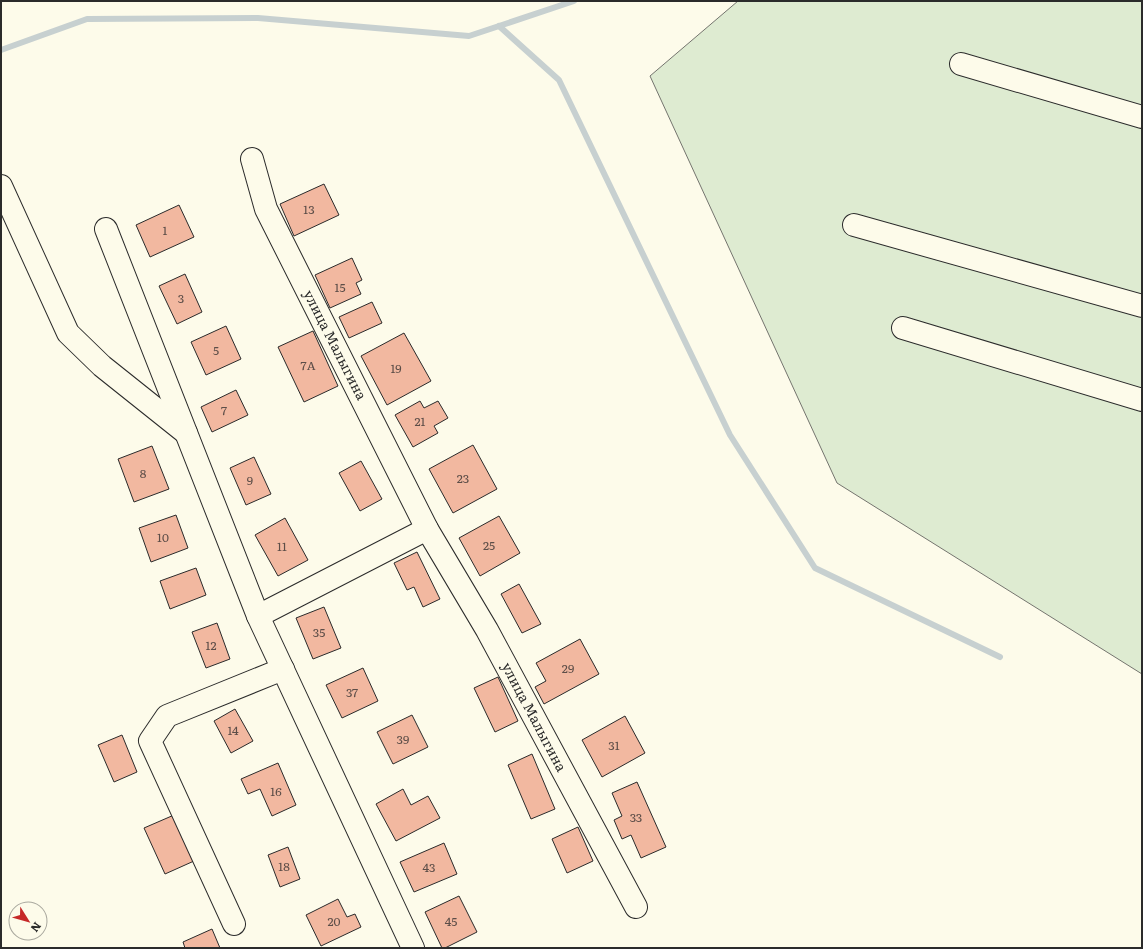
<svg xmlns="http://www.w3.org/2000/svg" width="1143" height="949" font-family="Literata,serif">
<rect width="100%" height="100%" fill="#fdfbea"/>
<path fill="#deebd1" stroke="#74746e" d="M738,1H1142V674L837,483L650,76Z"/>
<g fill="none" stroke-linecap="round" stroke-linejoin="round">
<g stroke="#c7d0d0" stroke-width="6">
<path d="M499,26L559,80L730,435L815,568L1000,657"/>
<path d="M1,50L87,19L258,18L469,36L574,1"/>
</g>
</g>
<g fill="#f2b8a0" stroke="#2b2b2b">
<path d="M324,184L339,215L294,236L280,204Z"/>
<path d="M179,205L194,237L150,257L136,225Z"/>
<path d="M352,258L362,280L356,283L361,294L330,308L315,275Z"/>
<path d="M185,274L202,312L177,324L159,286Z"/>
<path d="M372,302L382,323L349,338L339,317Z"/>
<path d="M226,326L241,359L206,375L191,342Z"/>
<path d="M313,331L338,386L304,402L278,347Z"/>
<path d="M404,333L431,381L387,405L361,356Z"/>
<path d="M236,390L248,415L212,432L201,407Z"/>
<path d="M420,401L424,408L438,401L448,418L434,426L438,433L413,447L395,415Z"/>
<path d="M473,445L497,489L453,513L429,469Z"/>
<path d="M152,446L169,489L134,502L118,459Z"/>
<path d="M254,457L271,494L246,505L230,468Z"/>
<path d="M361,461L382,499L360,511L339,473Z"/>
<path d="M176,515L188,548L151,562L139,528Z"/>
<path d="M499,516L520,553L480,576L459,538Z"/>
<path d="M285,518L308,560L278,576L255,535Z"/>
<path d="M417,552L440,599L423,607L414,587L407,590L394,563Z"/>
<path d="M196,568L206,595L170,609L160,581Z"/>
<path d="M519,584L541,624L522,633L501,594Z"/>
<path d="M324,607L341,648L313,659L296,618Z"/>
<path d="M217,623L230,659L206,668L192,632Z"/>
<path d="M580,639L599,674L544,704L535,687L546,681L536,663Z"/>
<path d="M363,668L378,701L342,718L326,685Z"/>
<path d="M498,677L518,721L495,732L474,688Z"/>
<path d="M235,709L253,741L231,753L214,721Z"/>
<path d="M412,715L428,747L393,764L377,732Z"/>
<path d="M625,716L645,753L602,777L582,740Z"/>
<path d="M122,735L137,772L114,782L98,745Z"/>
<path d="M532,754L555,809L531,819L508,765Z"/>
<path d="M278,763L296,805L272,816L260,789L248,794L241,779Z"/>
<path d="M637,782L666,847L641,858L631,835L622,839L614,820L622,816L612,793Z"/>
<path d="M403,789L411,805L428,796L440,818L396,841L376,804Z"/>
<path d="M174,815L194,861L165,874L144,828Z"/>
<path d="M578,827L593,861L567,873L552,839Z"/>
<path d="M444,843L457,874L414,892L400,862Z"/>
<path d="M288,847L300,879L280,887L268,855Z"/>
<path d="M459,896L477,932L445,948H442L425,912Z"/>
<path d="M338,899L347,917L355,914L361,927L321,946L306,915Z"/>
<path d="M212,929L220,948H185L183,942Z"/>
</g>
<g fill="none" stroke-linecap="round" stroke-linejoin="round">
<defs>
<g id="minor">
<path d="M961,64L1142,117"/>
<path d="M252,159L266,209L427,529L487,630L636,907"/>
<path d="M1,186L68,333L102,366L186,433"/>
<path d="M854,225L1142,306"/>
<path d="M106,229L258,616L413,948"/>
<path d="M903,328L1142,400"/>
<path d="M258,616L427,529"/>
<path d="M234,924L150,741L167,716L283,669"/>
</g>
</defs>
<use href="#minor" stroke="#2b2b2b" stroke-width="24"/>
<use href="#minor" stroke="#fdfbea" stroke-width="22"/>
</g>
<g text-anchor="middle" stroke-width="3" stroke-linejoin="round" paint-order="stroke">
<g font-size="12" fill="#5d4e48">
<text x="309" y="214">13</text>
<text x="165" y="235">1</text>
<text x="340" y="292">15</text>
<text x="181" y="303">3</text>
<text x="216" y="355">5</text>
<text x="308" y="370">7А</text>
<text x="396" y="373">19</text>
<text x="224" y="415">7</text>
<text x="420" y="426">21</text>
<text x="143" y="478">8</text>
<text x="463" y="483">23</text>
<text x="250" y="485">9</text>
<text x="163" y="542">10</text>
<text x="489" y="550">25</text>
<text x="282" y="551">11</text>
<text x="319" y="637">35</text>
<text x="211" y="650">12</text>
<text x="568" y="673">29</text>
<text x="352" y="697">37</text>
<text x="233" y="735">14</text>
<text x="403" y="744">39</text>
<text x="614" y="750">31</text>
<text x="276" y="796">16</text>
<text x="636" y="822">33</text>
<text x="284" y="871">18</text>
<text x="429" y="872">43</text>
<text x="334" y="926">20</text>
<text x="451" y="926">45</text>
</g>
<g font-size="14" fill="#2b2b2b" stroke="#fdfbea">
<text transform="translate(335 345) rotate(63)" y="5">улица Малыгина</text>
<text transform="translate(534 717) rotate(62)" y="5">улица Малыгина</text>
</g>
</g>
<rect width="1143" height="949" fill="none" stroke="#2b2b2b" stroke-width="4"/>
<g transform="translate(28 921) rotate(127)"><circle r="19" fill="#fdfbea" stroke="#a9a89e"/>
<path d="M0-3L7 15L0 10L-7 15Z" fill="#c62828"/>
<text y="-6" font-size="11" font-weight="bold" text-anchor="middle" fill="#2b2b2b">N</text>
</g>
</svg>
